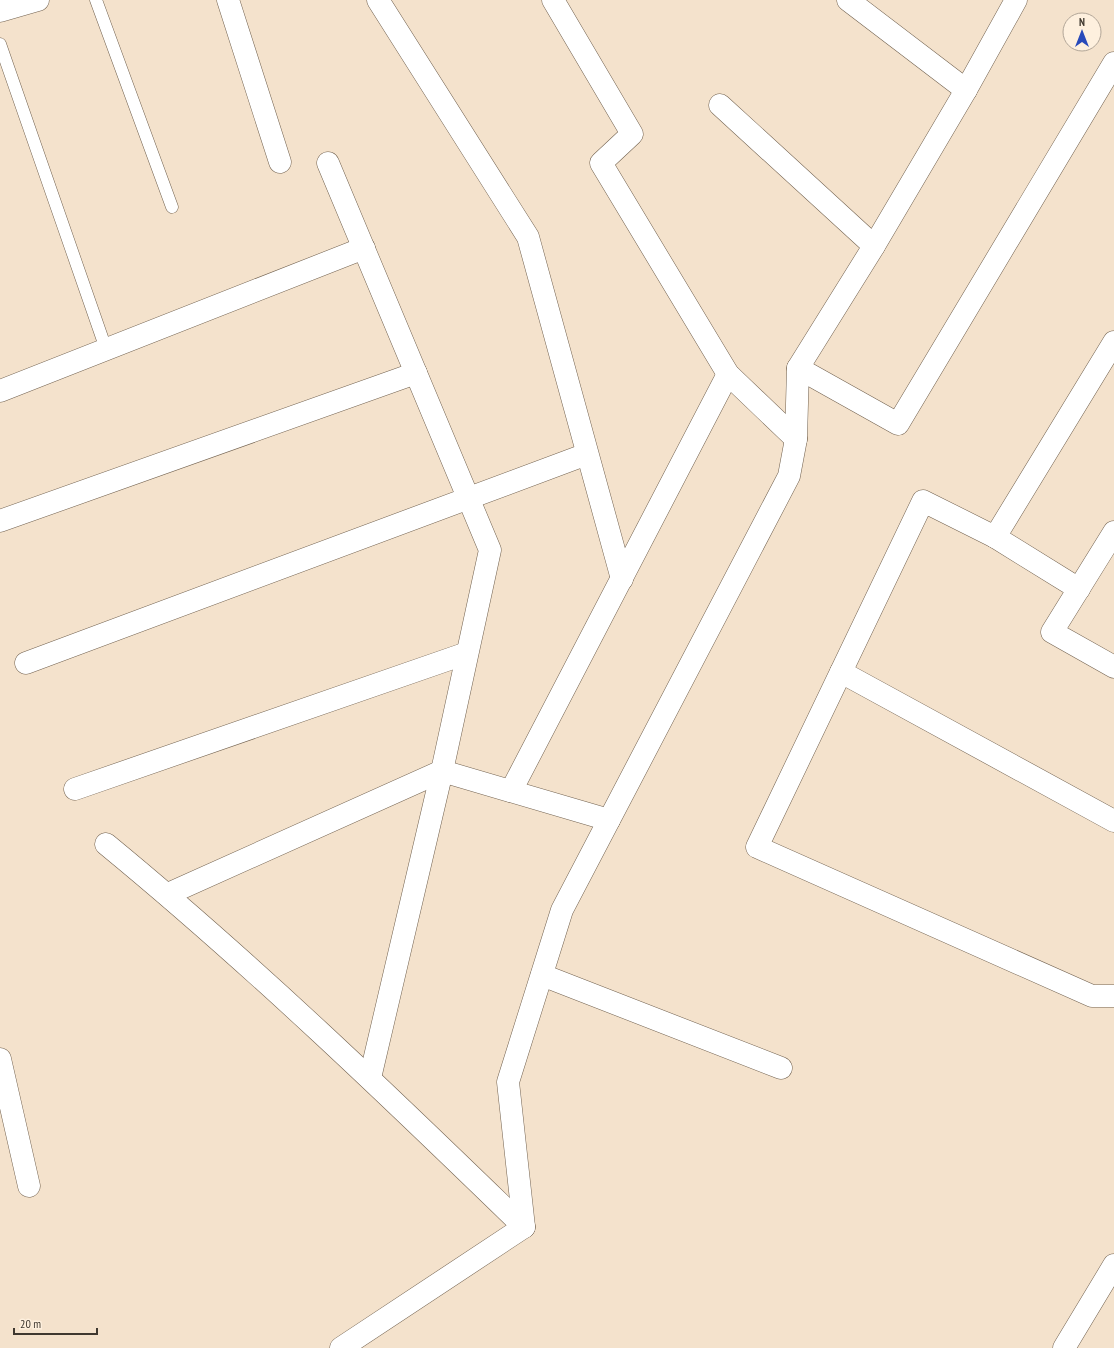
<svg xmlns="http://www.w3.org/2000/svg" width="1114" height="1348" font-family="'PT Sans Narrow',sans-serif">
<rect width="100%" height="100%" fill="#f4e2cc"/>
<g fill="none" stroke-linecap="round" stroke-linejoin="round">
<defs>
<g id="service">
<path d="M96,0L172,207"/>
<path d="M0,44L106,349"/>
</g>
<g id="minor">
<path d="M228,0L280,162"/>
<path d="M378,0L528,237L622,579"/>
<path d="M553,0L632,134L601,163L728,374L796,439"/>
<path d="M848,0L966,90"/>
<path d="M0,11L38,0"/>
<path d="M720,105L874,246"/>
<path d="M328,163L490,550L442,771L370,1078"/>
<path d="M798,368L898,424L1114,63"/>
<path d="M0,391L364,248"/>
<path d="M0,521L416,373"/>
<path d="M1114,532L1052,632L1114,667"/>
<path d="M995,537L1114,342"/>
<path d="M1079,589L995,537L923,501L757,847L1092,996H1114"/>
<path d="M26,663L587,454"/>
<path d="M841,672L1114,821"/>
<path d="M75,789L467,653"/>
<path d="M511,791L728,374"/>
<path d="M106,844C252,964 388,1095 524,1227"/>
<path d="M168,894L442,771L609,820"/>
<path d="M542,975L781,1068"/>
<path d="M0,1059L29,1186"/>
<path d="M341,1348L524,1227L508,1082L562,910L789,476L796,439L798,368L874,246L966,90L1016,0"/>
<path d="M1064,1348L1114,1265"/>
</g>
</defs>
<use href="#service" stroke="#726250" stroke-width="13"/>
<use href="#minor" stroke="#726250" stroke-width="23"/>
<use href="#service" stroke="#fff" stroke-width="12"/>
<use href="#minor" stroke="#fff" stroke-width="22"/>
</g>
<g transform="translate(1082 32)"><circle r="19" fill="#fef0de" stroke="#b2a698"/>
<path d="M0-3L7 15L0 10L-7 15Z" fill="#294aba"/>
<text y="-6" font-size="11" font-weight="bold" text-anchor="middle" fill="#3f382f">N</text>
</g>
<path d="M14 1328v6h83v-6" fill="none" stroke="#3f382f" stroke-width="2"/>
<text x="20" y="1328" font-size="12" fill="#3f382f" stroke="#fef0de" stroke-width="3" paint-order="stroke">20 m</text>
</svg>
